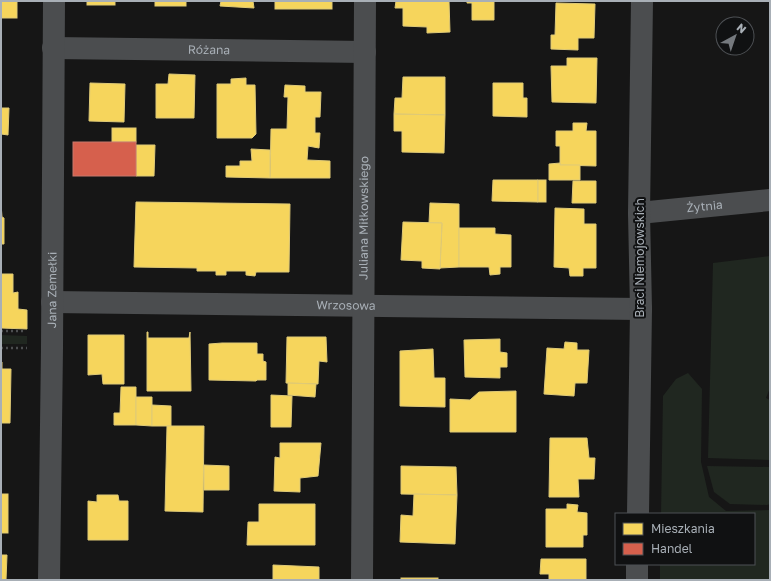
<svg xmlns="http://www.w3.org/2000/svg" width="771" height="581" font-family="'Golos Text',sans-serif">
<rect width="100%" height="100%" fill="#161616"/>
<g fill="#202720">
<path d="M770,256V388L766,398L770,400V460L708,458L713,263Z"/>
<path d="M1,335L27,336V344H1Z"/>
<path d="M688,373L702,389L701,462L709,497L726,511L770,510V580H660V564H754V514H661L663,396L676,379Z"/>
<path d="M707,466L770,467V504L767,505L730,504L714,492Z"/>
</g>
<g fill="#f6d55c" stroke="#dfca77">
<rect x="1" y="1" width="16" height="17"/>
<rect x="87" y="1" width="28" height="4"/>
<rect x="155" y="1" width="31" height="5"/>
<path d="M221,1H253L254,8L220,6Z"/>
<rect x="275" y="1" width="57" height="8"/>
<path d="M396,1H449L450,32L427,33V27L403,26V8H395Z"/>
<path d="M467,1H494V20H472V3H467Z"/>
<path d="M556,3L595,4L594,38H578V50L551,49V35H555Z"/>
<path d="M567,58H597L596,103L552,102L551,66H567Z"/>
<path d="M169,74L195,75L194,118H156V84H168Z"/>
<path d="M403,77H445V115L394,114L395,98H402Z"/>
<path d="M246,78V85H255L256,134L252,138H217V84H231V79Z"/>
<path d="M90,83L125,84L124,122L89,121Z"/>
<path d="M493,83H523V98H527V117L493,116Z"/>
<path d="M285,85L305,86V92H321L320,117H315V133H320L319,148L308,146L307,160L330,161V178H270L271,129H287L288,97H284Z"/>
<path d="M1,108H9L8,135L1,134Z"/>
<path d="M394,114L445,115L444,153L402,152V131H394Z"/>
<path d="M573,123H587L586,131H596V166L560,165V146H556V131H573Z"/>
<rect x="112" y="128" width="24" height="14"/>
<path d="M136,145H155L154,176H136Z"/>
<path d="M251,149L270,150V178L226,177V166H240V161H252Z"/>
<path d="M560,163V165H580V180H549V164Z"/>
<path d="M493,180H538V202L492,201Z"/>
<rect x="538" y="180" width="8" height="22"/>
<path d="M573,181H596V203H572Z"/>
<path d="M136,202L290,204L289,272H256L255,276L246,275V271H226V275H216V271H197V268L134,267Z"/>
<path d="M430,203L459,204V267L440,268L442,223H429Z"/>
<path d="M1,204L2,217L4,218V244H1Z"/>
<path d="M555,208L584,209V224H596V268H583V276H570L569,268L554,267Z"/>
<path d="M403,222L442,223L440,269L422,268V261L401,260Z"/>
<path d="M459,228H495V234L511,235V267H500V274L490,275L489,267H459Z"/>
<path d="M1,274H13V293L18,292V309L27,310V329L1,328Z"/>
<path d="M147,332H148V338H189L190,332L191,391H147Z"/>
<path d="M88,335H124V384H103L102,374L88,375Z"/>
<path d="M287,337H326L327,362L319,361L318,384L286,383Z"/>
<path d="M500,339V352L507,353V367H500V378L465,377L464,340Z"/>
<path d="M565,342L577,343V350H589L587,383H575L574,396L544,394L547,348L564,349Z"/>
<path d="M222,343H257V354H263V361L266,362V380H257L256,381L209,380V344Z"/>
<path d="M433,349L434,378H445V407L400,406V351Z"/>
<path d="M1,362H2V369H11L10,423H1Z"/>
<path d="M288,383L316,384L315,397L288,395Z"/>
<path d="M121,387H136V425H114V413H120Z"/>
<path d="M516,391V432H450V399L470,400L479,392Z"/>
<path d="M271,395L292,396L291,427H271Z"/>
<path d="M136,397H152V426L136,425Z"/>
<path d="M152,405L171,406V426H152Z"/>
<path d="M167,426H204L203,512L165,511Z"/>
<path d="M550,438H587L589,458H595L594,479H578L579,497H549Z"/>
<path d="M280,443H321L318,476L300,478V492L274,491L275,457L280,458Z"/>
<path d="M204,465L229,466V490H204Z"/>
<path d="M401,466L456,467L457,495L401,494Z"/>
<rect x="1" y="494" width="7" height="39"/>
<path d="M414,494L457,495L455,544L400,542L401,515L413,516Z"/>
<path d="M97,495H118L119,501H128V540H88V501L97,502Z"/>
<path d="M259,504H315V545H247L248,522H259Z"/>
<path d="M567,504L578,505L577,512L587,513V535H583V547H546V509H567Z"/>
<path d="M1,555H7L6,580H1Z"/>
<path d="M541,559H586V580H549V574H540Z"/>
<path d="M273,565L319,567V580H273Z"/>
<rect x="401" y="578" width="37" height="2"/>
</g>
<rect fill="#d6604d" stroke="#c8786c" x="73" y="142" width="63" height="34"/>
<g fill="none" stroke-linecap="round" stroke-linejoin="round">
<g stroke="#4c4e50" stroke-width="2.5" stroke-dasharray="2 3" stroke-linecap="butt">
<path d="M1,331H26"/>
<path d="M1,348H27"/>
</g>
<g stroke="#4b4d4f" stroke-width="22">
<path id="s1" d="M53,48L365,52"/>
<path id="s2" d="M639,213L770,200"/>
<path id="s3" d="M52,302L641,309"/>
<path d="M638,514L641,309L639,213L642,1"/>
<path id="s4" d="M49,580L52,348L54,1"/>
<path id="s5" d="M362,580L365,1"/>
<path d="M637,580V564"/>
</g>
</g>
<g text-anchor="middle" stroke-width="4" stroke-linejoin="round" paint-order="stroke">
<g font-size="12" fill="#a8afb6" stroke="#101112">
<text dy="4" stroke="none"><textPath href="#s1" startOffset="156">Różana</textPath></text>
<text dy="4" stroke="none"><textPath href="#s2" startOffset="66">Żytnia</textPath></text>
<text dy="4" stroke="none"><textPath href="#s5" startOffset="362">Juliana Miłkowskiego</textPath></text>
<text transform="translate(640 258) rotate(-90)" y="4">Braci Niemojowskich</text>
<text dy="4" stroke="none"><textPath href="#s4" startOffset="290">Jana Zemełki</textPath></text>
<text dy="4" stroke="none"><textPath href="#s3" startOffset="294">Wrzosowa</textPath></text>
</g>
</g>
<rect width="771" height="581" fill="none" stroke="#a8afb6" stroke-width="4"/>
<rect x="615" y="513" width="140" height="52" fill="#101112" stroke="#4d5054"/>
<rect x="623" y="523" width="20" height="12" fill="#f6d55c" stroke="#4d5054"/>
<text x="651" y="533" font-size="12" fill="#a8afb6">Mieszkania</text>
<rect x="623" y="543" width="20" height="12" fill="#d6604d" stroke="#4d5054"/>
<text x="651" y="553" font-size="12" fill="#a8afb6">Handel</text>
<g transform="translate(735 36) rotate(40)"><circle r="19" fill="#101112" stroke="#4d5054"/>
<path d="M0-3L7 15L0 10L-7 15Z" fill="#75797e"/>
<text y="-6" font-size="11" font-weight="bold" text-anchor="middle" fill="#a8afb6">N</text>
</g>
</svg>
